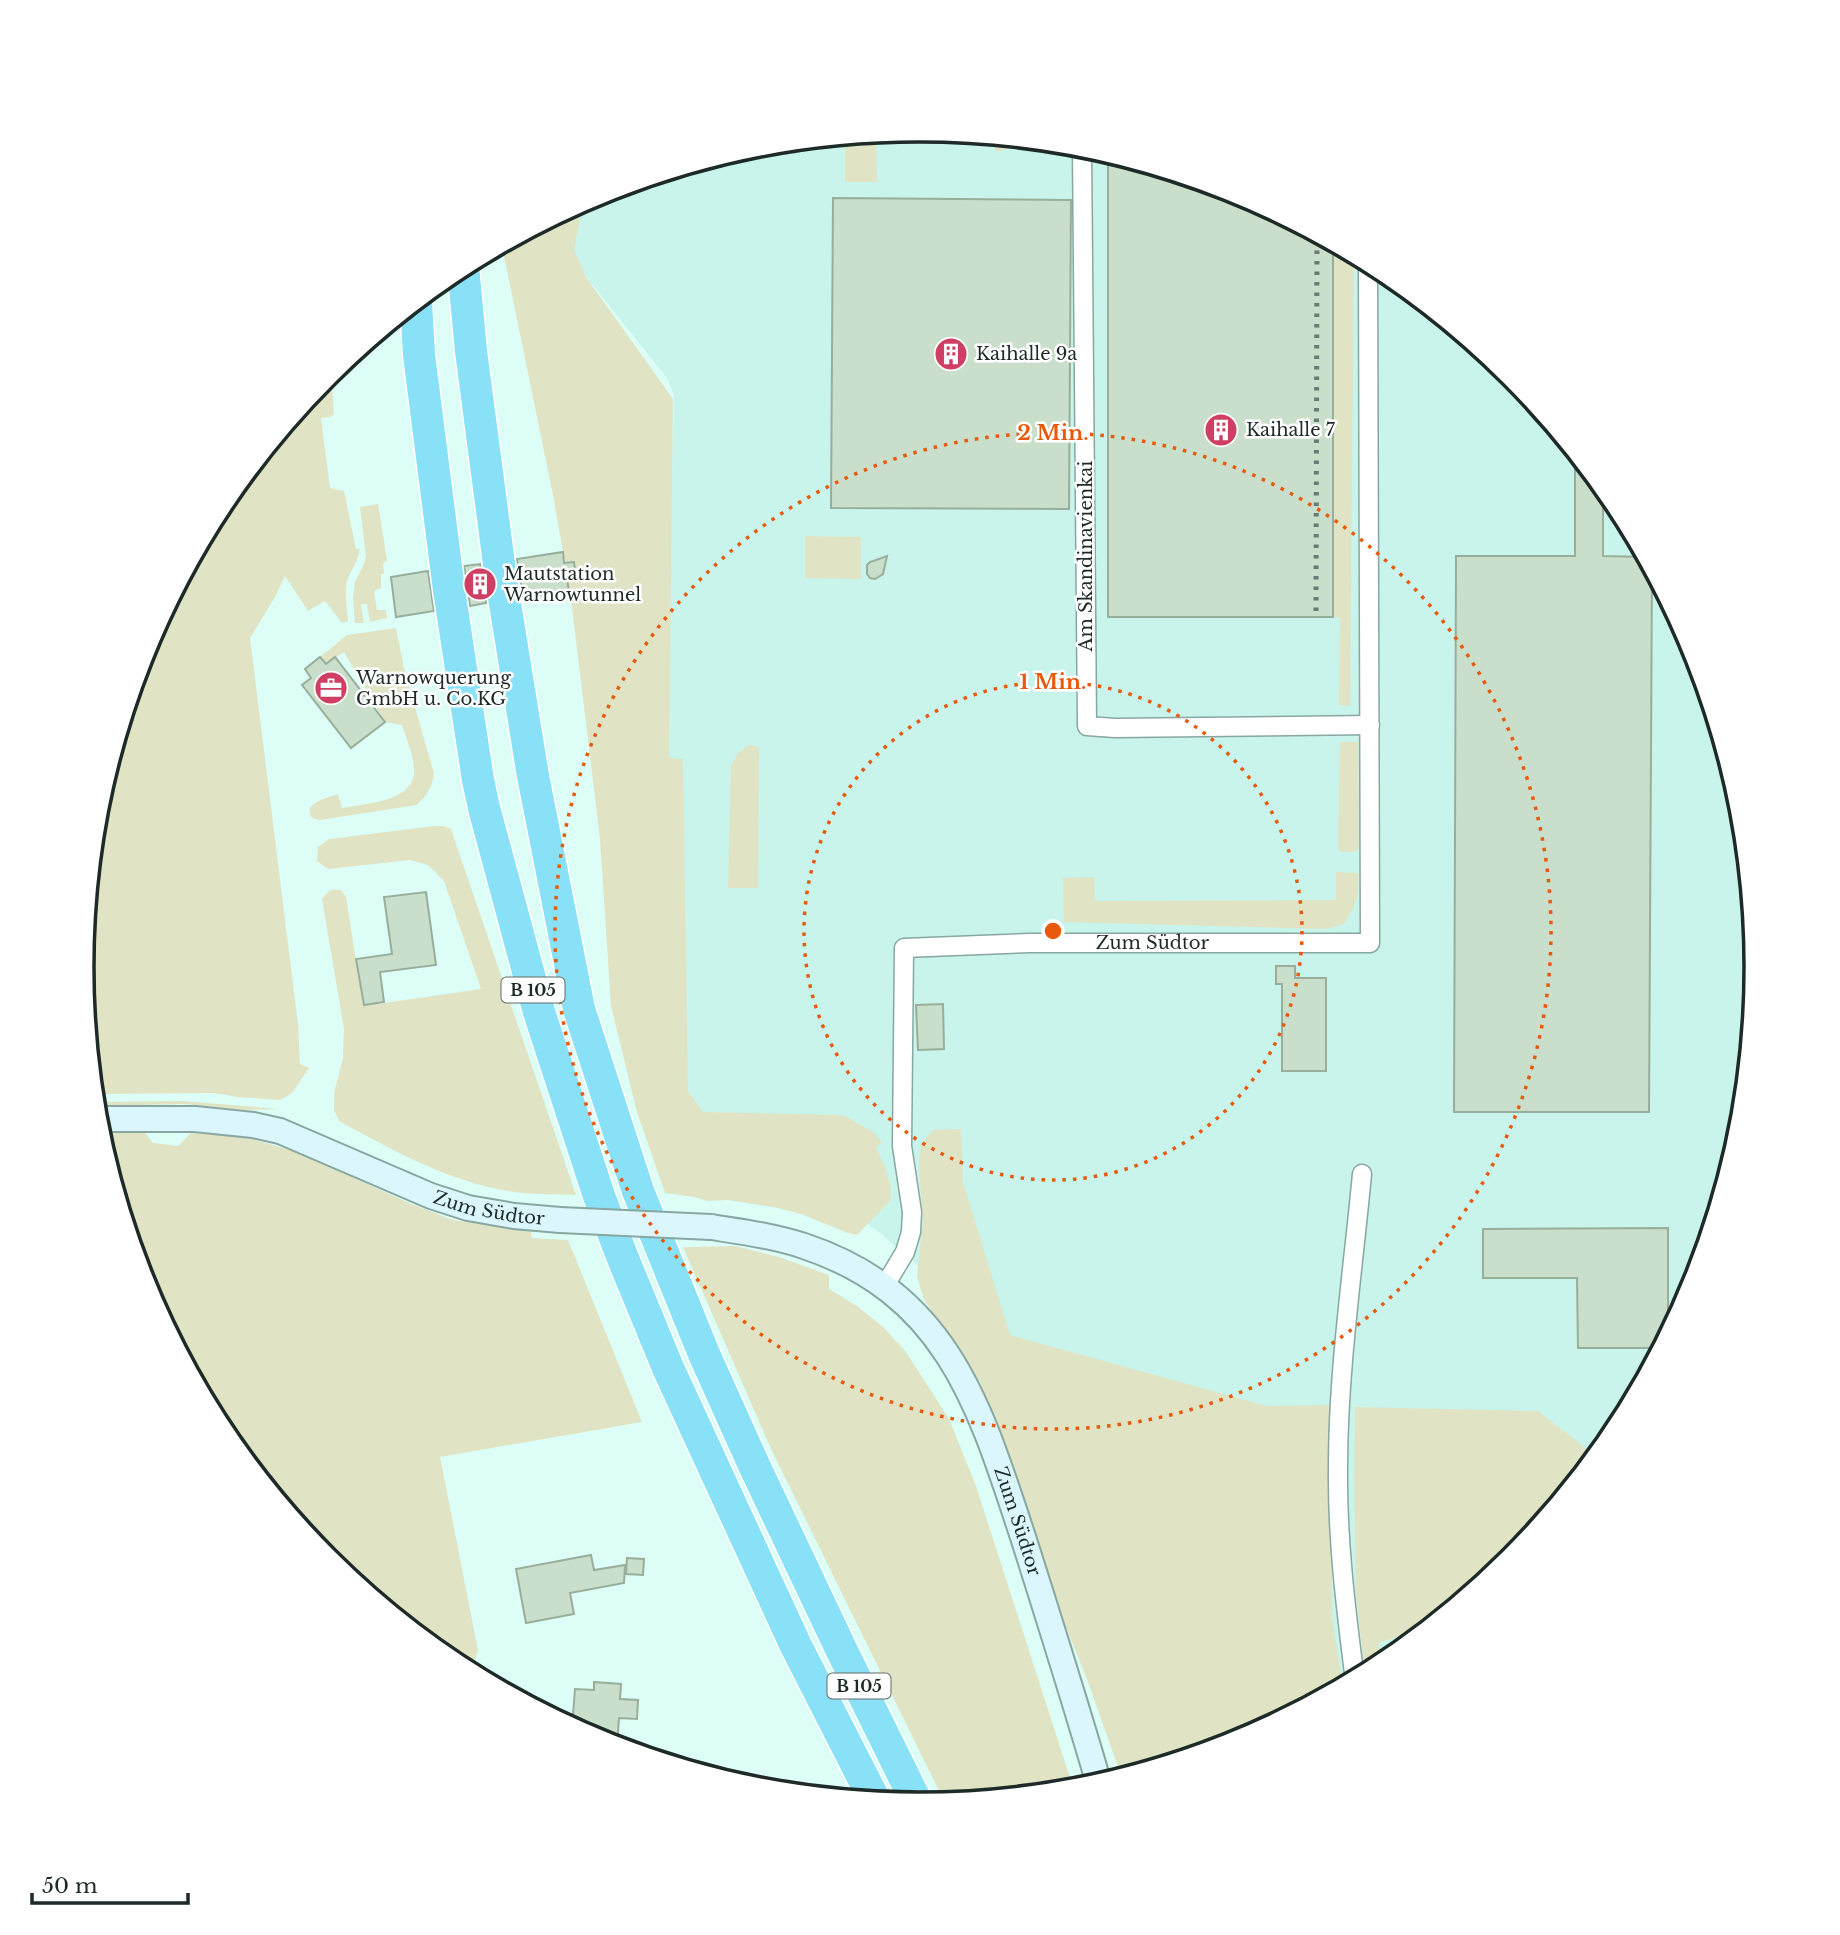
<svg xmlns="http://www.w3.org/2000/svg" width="1840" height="1935" font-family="'Libre Baskerville',serif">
<rect width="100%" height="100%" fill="#dcfef7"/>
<path fill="#c8f4eb" d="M920,130L1084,146L1241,194L1386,271L1513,375L1617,502L1694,647L1742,804L1758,967L1742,1131L1694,1288L1616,1433L1512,1560L1385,1664L1240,1742L1122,1778L982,1373L923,1270L880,1233L854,1215L706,1176L683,1094L666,759L674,395L667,378L584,274L570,250L577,206L600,193L757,146Z"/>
<g fill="#e0e4c4">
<path d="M876,134L877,182H845V137Z"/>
<path d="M995,137L1034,141L995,152Z"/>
<path d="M583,202L574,250L586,277L673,399L669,758L683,759L688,1091L703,1112L843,1115L873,1132L882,1142L876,1148C883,1163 893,1182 891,1200L857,1235L848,1233L801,1214L778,1208L728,1200L707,1201L695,1197L665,1193L637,1112L611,1006L600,839L570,591L553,495L502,246Z"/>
<path d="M1333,243L1354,254L1350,706L1339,705L1340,618L1333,617Z"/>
<path d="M334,370L332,387L334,414L331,417L321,418L330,488L344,491L356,549H360C358,561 351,570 347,581C344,593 347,608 348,621L342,623L325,601L308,611L285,576L275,597L250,638L298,1024L300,1064L309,1068L292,1093L280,1100L237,1097L214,1093L95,1094L82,967L98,804L146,647L224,502L328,375Z"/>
<path d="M378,504L387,560L383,564L384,574H381V588L374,591L377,610H386L387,618L370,622L367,604H361L364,623H355L353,598L355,582L363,566L366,556L360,507Z"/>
<path d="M805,536L861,537V579L805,578Z"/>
<path d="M396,628L404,668L434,774C432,788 427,795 417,805L320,820C315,819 312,819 310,814C306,802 330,797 338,794L342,808C366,803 416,802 414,769C414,755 406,739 402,725L385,722L344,652L326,664L320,657L347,635Z"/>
<path d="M1340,742H1358L1359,847L1355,852H1341L1338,849Z"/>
<path d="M749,745L759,747L758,888H728L731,765L738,753Z"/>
<path d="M435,826H443L451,829L576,1195C556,1194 535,1195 515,1192C451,1183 396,1152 339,1121L334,1110V1093L343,1058L344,1029L322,899C328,891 331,888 341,890L346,897L363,1006L481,989L444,881L428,865L410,860L328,869L317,861L318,847L329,839Z"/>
<path d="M1336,872L1358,873C1359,896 1357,904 1344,924L1327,929L1064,922L1063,878L1094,877L1095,901L1336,900Z"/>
<path d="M181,1101L280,1109L246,1110L184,1104L96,1106V1102Z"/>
<path d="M961,1129L963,1182L1010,1335L1267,1406L1331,1405L1332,1618L1343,1687L1240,1742L1122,1778L1088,1682L1058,1607L980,1382L924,1300L917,1277L923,1222L919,1169L921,1144L933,1130Z"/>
<path d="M98,1130H143L153,1143L178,1146L191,1133L242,1136L296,1152L409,1203L453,1220L531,1231L532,1238L568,1240L642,1422L440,1457L478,1650L471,1673L454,1664L327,1560L223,1433L146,1288Z"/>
<path d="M736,1246L779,1257L829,1275V1289L857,1306L883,1327L906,1352L949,1419L976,1486L1074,1790L945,1803L772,1451L683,1247Z"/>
<path d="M1355,1407L1538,1411L1597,1457L1512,1560L1431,1626L1378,1643L1382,1666L1365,1675L1356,1593L1354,1480Z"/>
</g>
<g fill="#c9dfcb" stroke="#99ae9a" stroke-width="2">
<path d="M1108,153L1241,194L1333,243V617H1108Z"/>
<path d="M833,198L1071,200L1069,509L831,508Z"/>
<path d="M1575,452L1603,486V556L1646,557L1652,568L1649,1112H1454L1456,556H1575Z"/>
<path d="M563,552L564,563L574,562L576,578L567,579L569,591L523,598L517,559Z"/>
<path d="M887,556L883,574L875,579L870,578L867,574V565L870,562Z"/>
<path d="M480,564L486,603L470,606L464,566Z"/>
<path d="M428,571L434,611L396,617L391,577Z"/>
<path d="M320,657L326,664L335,657L385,722L351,748L302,685L311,678L305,669Z"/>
<path d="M426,892L436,965L380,972L384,1002L364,1005L356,959L392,954L384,897Z"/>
<path d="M1276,966H1295V978H1326V1071H1282V984H1276Z"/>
<path d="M943,1004L944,1049L918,1050L916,1005Z"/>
<path d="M1668,1228V1337L1662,1348H1578L1577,1278H1483V1229Z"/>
<path d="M591,1555L594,1570L625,1565L624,1583L570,1593L574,1614L526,1623L516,1569Z"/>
<path d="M627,1558L644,1559L643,1575L626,1574Z"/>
<path d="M594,1682L621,1684L620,1699L638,1700L637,1719L619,1718L617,1747L599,1741L572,1727L575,1689L594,1690Z"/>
</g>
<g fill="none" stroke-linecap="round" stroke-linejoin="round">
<defs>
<g id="street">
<path d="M1082,146L1087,726L1115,728L1370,725"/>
<path id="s1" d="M884,1287L905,1252L911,1232L912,1212L902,1146L904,948L1030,943H1370L1368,262"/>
<path d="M1355,1681C1346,1610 1337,1539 1338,1467C1338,1371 1353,1270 1362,1174"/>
</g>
<g id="secondary">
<path id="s2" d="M97,1119H195L253,1125L280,1131L431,1196L468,1208L514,1216L560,1220"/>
<path id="s3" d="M711,1227C743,1232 774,1236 804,1246C948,1294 980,1407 1023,1537C1049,1619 1075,1701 1099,1784"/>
</g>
<g id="highway">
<path d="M463,266L471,351L501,579L533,776L579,1009L638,1191L704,1354L753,1463L841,1649L918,1805"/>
<path d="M416,302L419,355L449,590L478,780L484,808L539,1012L599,1196L624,1261L668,1368L796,1646L875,1801"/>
</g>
</defs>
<use href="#street" stroke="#87a7a0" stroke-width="21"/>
<use href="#secondary" stroke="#87a7a0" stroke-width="28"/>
<use href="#highway" stroke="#fff" stroke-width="35"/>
<use href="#street" stroke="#fff" stroke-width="18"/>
<use href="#secondary" stroke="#dcf6fd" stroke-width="24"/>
<use href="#highway" stroke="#89e1f8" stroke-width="32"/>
<path stroke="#677c77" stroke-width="5" stroke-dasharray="3.5 7" stroke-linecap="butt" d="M1316,611L1317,235"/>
<defs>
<path id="secondary-bridge" d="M560,1220L711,1227"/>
</defs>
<use href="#secondary-bridge" stroke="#87a7a0" stroke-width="28" stroke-linecap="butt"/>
<use href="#secondary-bridge" stroke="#dcf6fd" stroke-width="24"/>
</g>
<g fill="none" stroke="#e8590c" stroke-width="3.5" stroke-dasharray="3.5 7">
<circle cx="1053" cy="931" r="249"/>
<circle cx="1053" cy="931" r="498"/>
</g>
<defs>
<symbol id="building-disc" viewBox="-11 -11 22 22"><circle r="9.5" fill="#ce3f63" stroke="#fff"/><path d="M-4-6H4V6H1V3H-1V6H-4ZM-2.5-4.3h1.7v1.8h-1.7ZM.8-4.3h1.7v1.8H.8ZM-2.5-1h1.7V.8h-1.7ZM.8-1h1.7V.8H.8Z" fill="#fff"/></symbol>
<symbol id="office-disc" viewBox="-11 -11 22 22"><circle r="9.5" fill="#ce3f63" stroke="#fff"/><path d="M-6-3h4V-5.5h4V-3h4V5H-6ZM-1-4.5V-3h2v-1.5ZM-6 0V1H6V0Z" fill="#fff"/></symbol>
</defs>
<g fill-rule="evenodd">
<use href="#building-disc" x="932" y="335" width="38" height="38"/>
<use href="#building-disc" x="1202" y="411" width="38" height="38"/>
<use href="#building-disc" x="461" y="565" width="38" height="38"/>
<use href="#office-disc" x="312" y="669" width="38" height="38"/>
</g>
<g text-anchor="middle" stroke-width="5" stroke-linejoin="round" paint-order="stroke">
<g fill="#fff" stroke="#616a68" stroke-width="2">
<rect x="501.5" y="977.5" width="63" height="25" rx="5"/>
<rect x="827.5" y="1673.5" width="63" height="25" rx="5"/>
</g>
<g font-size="16" font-weight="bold" fill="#1d2a27">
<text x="533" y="996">B 105</text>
<text x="859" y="1692">B 105</text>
</g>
<g font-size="18" fill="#1d2a27" stroke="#fff" text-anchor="start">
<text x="976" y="360">Kaihalle 9a</text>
<text x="1246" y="436">Kaihalle 7</text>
<text x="504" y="580">Mautstation<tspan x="504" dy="21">Warnowtunnel</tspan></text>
<text x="356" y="684">Warnowquerung<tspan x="356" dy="21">GmbH u. Co.KG</tspan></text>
</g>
<g font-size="18" fill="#1d2a27" stroke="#fff">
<text transform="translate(1086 556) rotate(-90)" y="6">Am Skandinavienkai</text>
<text dy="6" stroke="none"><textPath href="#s1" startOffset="595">Zum Südtor</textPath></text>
<text dy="6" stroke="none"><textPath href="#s2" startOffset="408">Zum Südtor</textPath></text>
<text dy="6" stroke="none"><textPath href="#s3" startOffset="460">Zum Südtor</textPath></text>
</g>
</g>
<path d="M0 0H1840V1935H0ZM94 967a825 825 0 1 1 1650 0a825 825 0 1 1-1650 0Z" fill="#fff" fill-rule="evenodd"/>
<path fill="none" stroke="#1d2a27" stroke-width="3.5" d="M94 967a825 825 0 1 1 1650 0a825 825 0 1 1-1650 0Z"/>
<circle cx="1053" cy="931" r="10" fill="#e8590c" stroke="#fff" stroke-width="3.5"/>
<g font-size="21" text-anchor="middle" font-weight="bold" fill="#e8590c" stroke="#fff" stroke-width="5" stroke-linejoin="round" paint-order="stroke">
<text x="1053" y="440">2 Min.</text>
<text x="1053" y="689">1 Min.</text>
</g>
<path d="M32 1893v10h156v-10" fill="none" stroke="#1d2a27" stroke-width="3.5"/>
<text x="42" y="1893" font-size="21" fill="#1d2a27" stroke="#ffffff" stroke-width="5" paint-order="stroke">50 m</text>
</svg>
